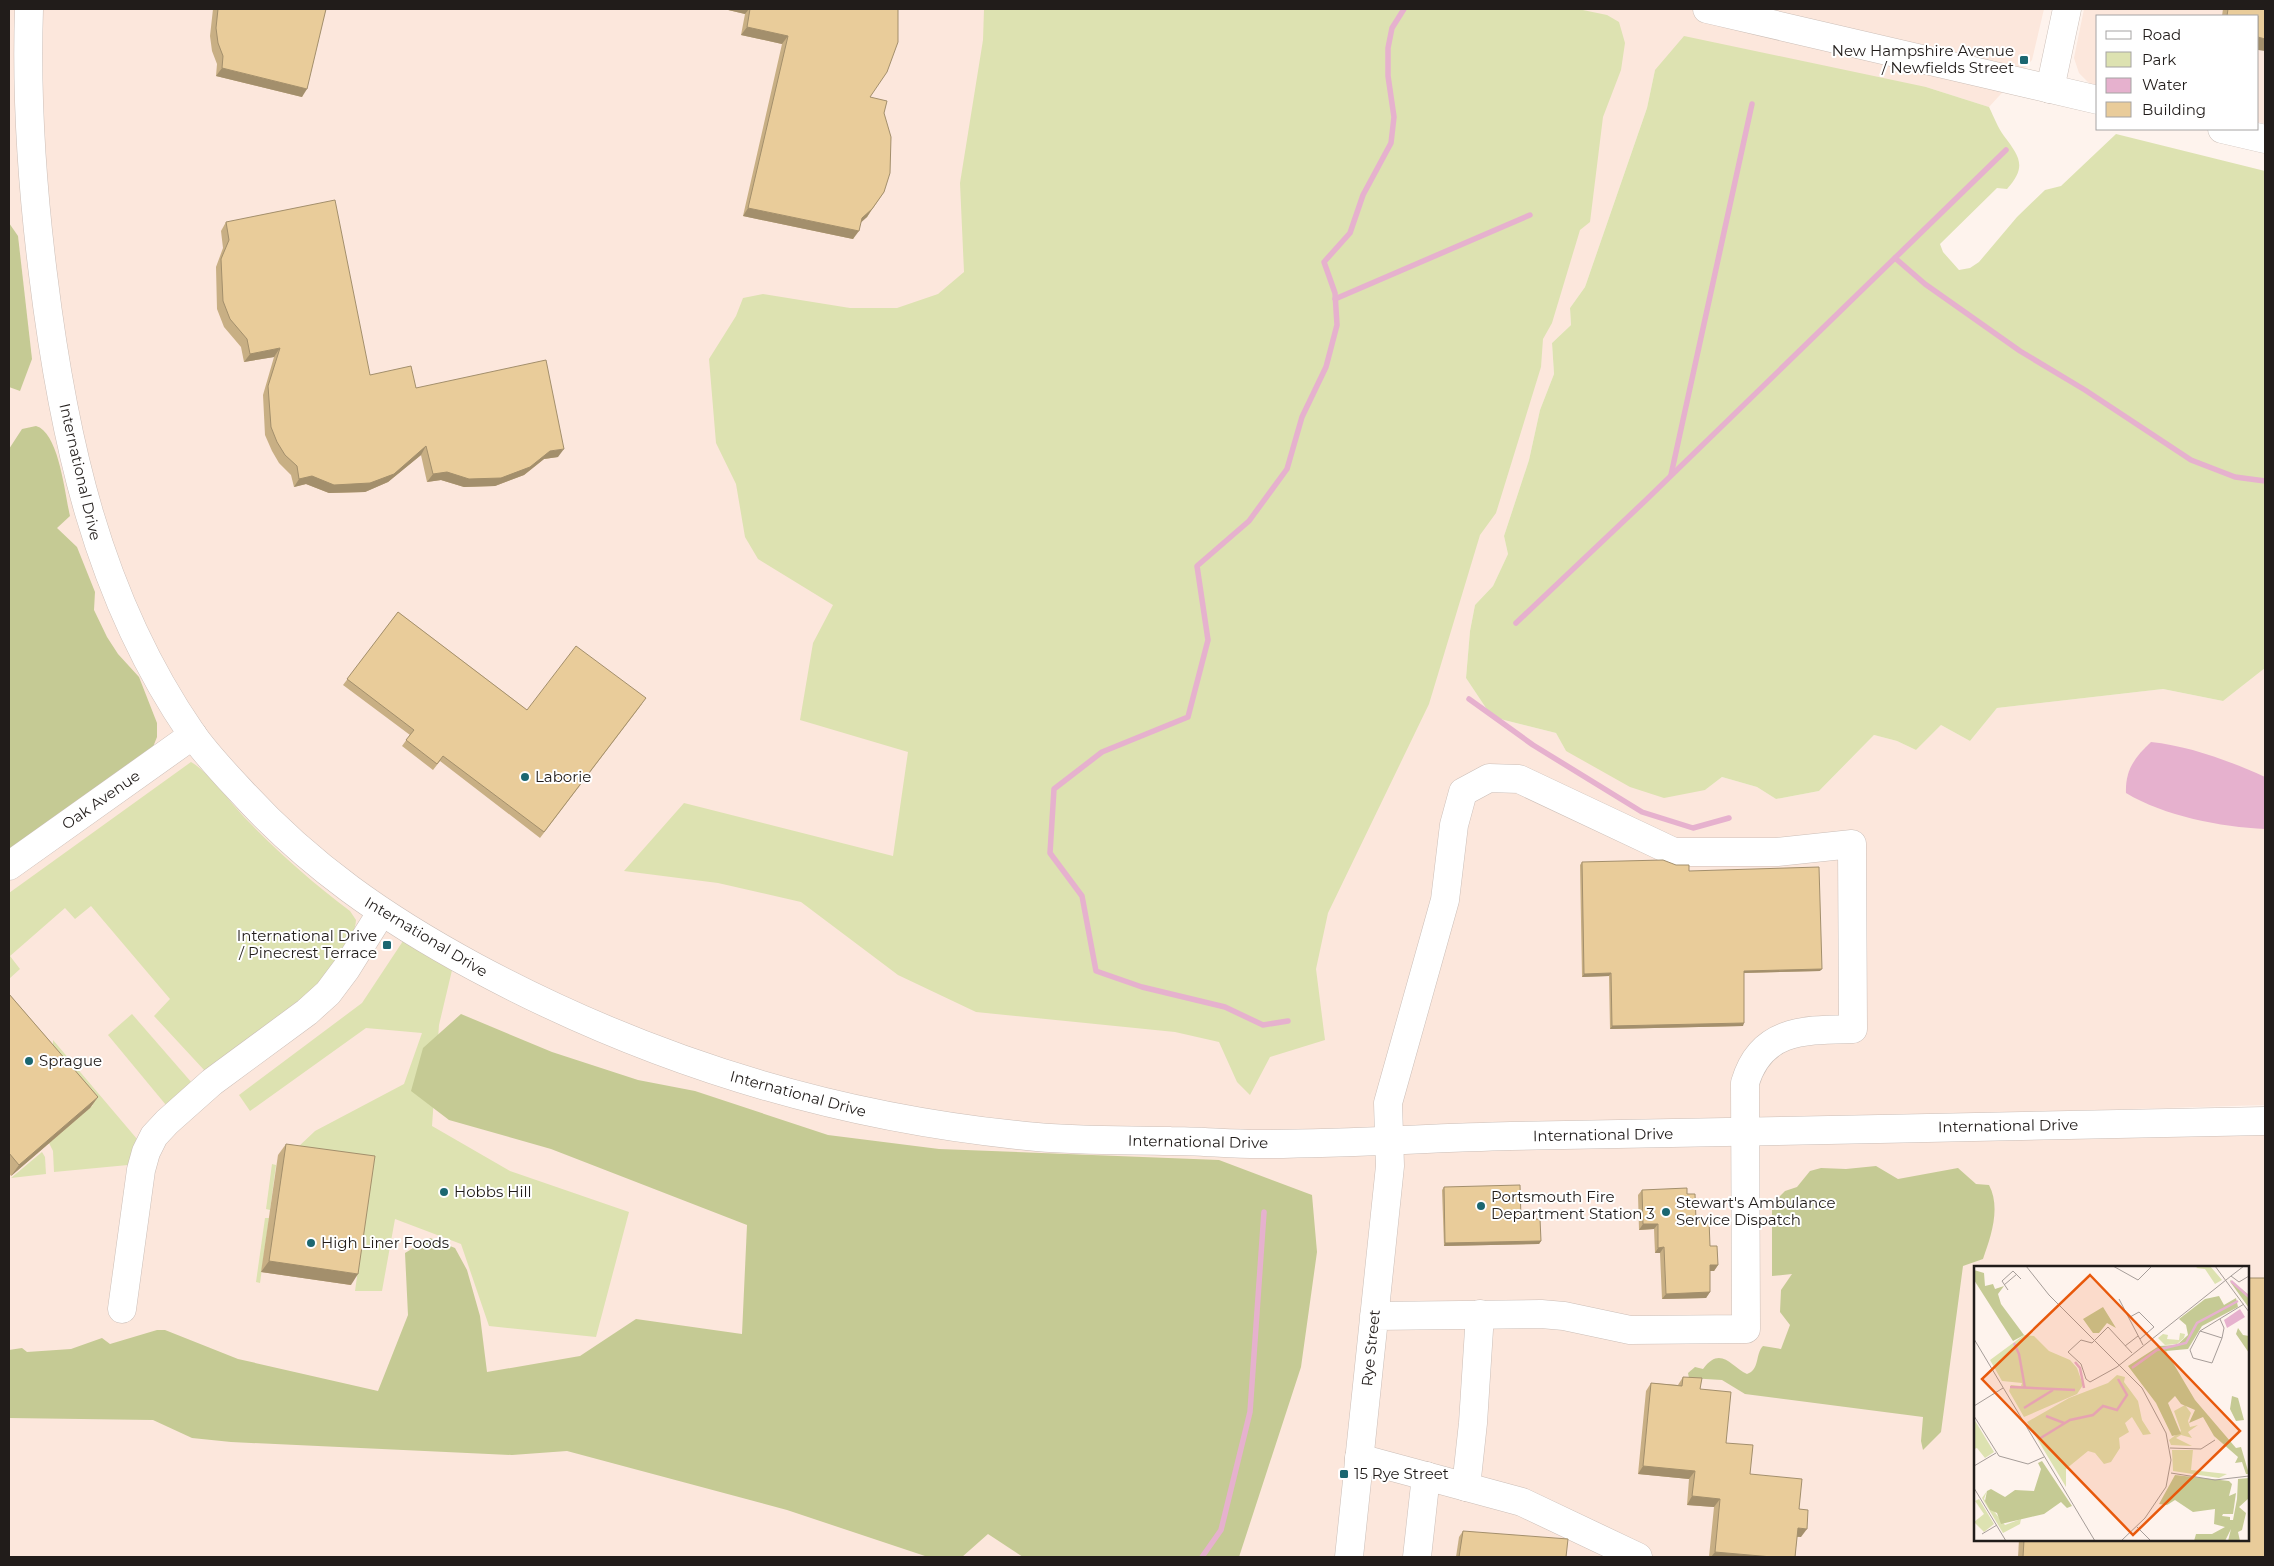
<svg xmlns="http://www.w3.org/2000/svg" width="2274" height="1566" font-family="Montserrat,sans-serif">
<rect width="100%" height="100%" fill="#fef3ed"/>
<g fill="#fce7dc" fill-rule="evenodd">
<path d="M9,9H2044L2032,60L1989,107L1926,87L1655,70L1647,108L1585,287L1570,308L1571,325L1552,343L1554,374L1540,410L1529,460L1504,536L1508,554L1493,586L1475,605L1470,631L1466,678L1492,717L1556,733L1566,751L1705,790L1722,777L1757,787L1776,799L1819,791L1874,735L1897,741L1916,750L1941,725L1970,741L1997,708L2163,689L2223,701L2265,668V1105L1997,1113L2265,1132V1557H9ZM1975,1267H2248V1540H1975Z"/>
<path d="M2084,9H2265V124L2258,122V16H2098V85L2090,84L2079,73L2074,58Z"/>
</g>
<g fill="#dde2b1">
<path d="M984,9H1578L1607,15L1619,22L1625,43L1621,70L1603,117L1590,222L1580,230L1552,323L1543,339L1541,367L1496,513L1480,535L1429,704L1328,913L1316,969L1325,1040L1270,1057L1250,1095L1237,1082L1219,1042L1175,1032L976,1012L898,975L801,902L718,883L624,871L684,803L893,856L908,752L800,720L813,643L833,605L758,559L745,537L736,484L716,443L709,359L736,316L743,298L763,294L850,308H897L938,294L964,272L960,183L983,40Z"/>
<path d="M1684,36L1926,87L1989,107C1994,117 1998,128 2004,136C2020,157 2027,167 2007,189L1997,188L1940,244L1943,252L1959,270L1970,268L1979,262L2017,217L2045,190L2061,186L2116,134L2265,171V668L2223,701L2163,689L1997,708L1970,741L1941,725L1916,750L1897,741L1874,735L1819,791L1776,799L1757,787L1722,777L1705,790L1664,798L1630,787L1566,751L1556,733L1492,717L1466,678L1470,631L1475,605L1493,586L1508,554L1504,536L1529,460L1540,410L1554,374L1552,343L1571,325L1570,308L1585,287L1647,108L1655,70Z"/>
<path d="M191,762C208,771 232,805 247,820C279,853 313,883 350,911L356,920C356,938 326,977 313,990L205,1071L154,1016L170,999L91,906L75,919L65,908L10,956L20,969L9,979V893Z"/>
<path d="M403,941L453,966L439,1025L432,1126L510,1171L629,1212L596,1337L489,1326L461,1244L395,1219L382,1291H355L373,1161L296,1149L315,1131L404,1084L422,1033L366,1028L250,1111L239,1095L362,1003Z"/>
<path d="M132,1014L192,1083L166,1105L108,1035Z"/>
<path d="M53,1040L137,1139L128,1165L54,1172L53,1151L49,1143L93,1105L53,1058Z"/>
<path d="M42,1152L45,1157L46,1174L11,1178Z"/>
<path d="M272,1164L276,1165L270,1210L266,1209Z"/>
<path d="M265,1218H269L260,1283L256,1282Z"/>
</g>
<g fill="#c5ca94">
<path d="M9,223L18,236L32,359L20,391L9,387Z"/>
<path d="M36,426C59,432 65,495 70,516L57,528L77,547L95,592L94,610L107,637L118,654L139,677L157,723V737L151,752L9,860V449L22,429Z"/>
<path d="M461,1014L552,1052L638,1080L695,1091L828,1135L939,1149L1219,1160L1312,1195L1317,1252L1301,1367L1239,1557H1023L988,1534L962,1557H928L787,1510L567,1451L512,1455L231,1442L192,1438L153,1420L9,1418V1350L22,1348L27,1352L71,1349L102,1338L110,1344L157,1330H165L238,1359L378,1391L408,1315L405,1253L430,1238L455,1248L467,1270L480,1316L487,1372L580,1356L636,1319L742,1334L747,1225L551,1149L449,1120L411,1091L423,1048Z"/>
<path d="M1876,1166L1898,1179L1958,1168L1976,1184L1989,1185C2001,1208 1991,1236 1983,1259L1963,1266L1941,1432L1923,1450L1921,1441L1923,1417L1745,1394L1722,1380L1689,1378L1688,1373L1695,1367L1703,1369C1721,1345 1731,1367 1747,1374C1760,1370 1755,1354 1763,1346L1781,1349L1790,1325L1780,1312L1781,1290L1792,1274L1772,1276V1209L1777,1199L1785,1191L1797,1187L1810,1171L1821,1168L1846,1169Z"/>
</g>
<path fill="#e6b1ce" d="M2151,742C2189,746 2230,761 2265,777V829C2221,827 2164,816 2126,793C2125,770 2135,757 2151,742Z"/>
<g fill="none" stroke-linecap="round" stroke-linejoin="round">
<g stroke="#e6b1ce" stroke-width="5.5">
<path d="M1895,258L1925,284L2020,351L2085,390L2191,460L2235,477L2265,481"/>
<path d="M1335,299L1530,215"/>
<path d="M1671,475L1752,104"/>
<path d="M1516,623L1646,500L2006,150"/>
<path d="M1469,699L1533,745L1642,812L1693,828L1729,818"/>
<path d="M1288,1021L1263,1025L1225,1007L1142,987L1096,971L1082,896L1050,853L1054,789L1102,752L1188,717L1208,640L1197,566L1249,521L1287,469L1302,417L1326,367L1337,325L1335,293L1324,262L1350,233L1363,195L1391,143L1394,117L1388,76V48L1392,28L1404,9"/>
<path d="M1202,1557L1221,1530L1250,1412L1264,1212"/>
</g>
<defs>
<g id="minor">
<path d="M29,9C26,97 32,186 43,274C63,438 97,596 192,734C206,754 223,772 240,790C309,866 386,919 475,967C650,1061 839,1119 1037,1137C1082,1141 1126,1140 1171,1141C1200,1141 1230,1144 1259,1144C1343,1144 1427,1138 1511,1136C1762,1133 2014,1125 2265,1121"/>
<path d="M1707,9L2098,100"/>
<path d="M2050,89L2067,9"/>
<path d="M2222,129L2265,139"/>
<path d="M9,866L193,735"/>
<path d="M122,1309L141,1170L146,1152L154,1136L167,1122L212,1082L307,1012L328,993L346,969L381,913"/>
<path d="M1359,1458L1522,1502L1638,1557"/>
<path d="M1466,1487L1473,1423L1480,1314"/>
<path d="M1349,1557L1390,1166L1388,1103L1445,900L1454,825L1463,792L1489,778L1519,779L1674,852H1777L1852,844L1853,1029C1806,1030 1761,1028 1745,1083L1746,1329L1630,1330L1564,1316L1541,1314L1374,1316"/>
<path d="M1417,1557L1426,1476"/>
</g>
</defs>
<use href="#minor" stroke="#cbbeb7" stroke-width="29"/>
<use href="#minor" stroke="#fff" stroke-width="28"/>
</g>
<g fill="#c8af84">
<path d="M213,9H326L302,97L216,76L217,64L212,51L210,36Z"/>
<path d="M724,9H898L870,97L884,113V192L867,217L861,222L853,239L743,216L782,44L741,35L745,14Z"/>
<path d="M2223,9H2265L2258,16H2222Z"/>
<path d="M226,222L370,375L416,388L558,457L544,459L524,475L495,486L464,487L441,480L427,482L421,455L388,482L365,492L329,493L306,484L294,487L291,475L279,463L272,451L265,435L263,395L274,357L244,362L241,347L224,327L217,309L216,267L223,248L221,231Z"/>
<path d="M398,612L527,710L642,704L540,838L440,761L433,770L402,746L410,735L343,685Z"/>
<path d="M1582,862L1689,871L1820,971L1744,973L1743,1026L1610,1029L1609,976L1582,977L1580,865Z"/>
<path d="M9,994L98,1097L90,1108L11,1176L9,1173Z"/>
<path d="M286,1144L351,1285L261,1272L278,1155Z"/>
<path d="M1444,1187L1521,1219L1541,1241L1539,1244L1444,1246L1442,1190Z"/>
<path d="M1642,1190L1687,1194L1696,1220L1710,1246L1718,1265L1714,1271H1710V1292L1706,1298L1662,1299L1660,1253H1655L1654,1229L1639,1230L1638,1195Z"/>
<path d="M1683,1377L1700,1389L1726,1443L1750,1474L1799,1509L1801,1537H1797L1795,1557H1709L1714,1507L1687,1505L1689,1479L1638,1474L1646,1391L1651,1383L1678,1385Z"/>
<path d="M1463,1531L1566,1557H1456L1459,1537Z"/>
<path d="M2019,1540H2248L2265,1557H2018Z"/>
</g>
<g fill="#a38f6c">
<path d="M724,9H749L745,14Z"/>
<path d="M747,27L788,36L782,44L741,35Z"/>
<path d="M2258,37L2265,39V51L2258,50Z"/>
<path d="M222,68L307,89L302,97L216,76Z"/>
<path d="M748,208L859,231L853,239L743,216Z"/>
<path d="M872,209L867,217L856,227L862,218Z"/>
<path d="M280,348L274,357L244,362L250,354Z"/>
<path d="M426,446L421,455L388,482L365,492L329,493L306,484L294,487L299,479Z"/>
<path d="M564,449L558,457L544,459L524,475L495,486L464,487L441,480L427,482L433,474L550,451Z"/>
<path d="M1822,969L1820,971L1742,973L1744,971Z"/>
<path d="M1611,973L1609,976L1582,977L1584,974Z"/>
<path d="M1744,1023L1743,1026L1610,1029L1612,1026Z"/>
<path d="M98,1097L90,1108L11,1176L19,1165Z"/>
<path d="M1643,1224H1658L1654,1229L1639,1230Z"/>
<path d="M1541,1241L1539,1244L1444,1246L1445,1243Z"/>
<path d="M1664,1247L1660,1253H1655L1658,1248Z"/>
<path d="M269,1261L358,1274L351,1285L261,1272Z"/>
<path d="M1710,1265H1718L1714,1271H1706Z"/>
<path d="M1710,1292L1706,1298L1662,1299L1666,1294Z"/>
<path d="M1643,1466L1695,1471L1689,1479L1638,1474Z"/>
<path d="M1692,1496L1720,1499L1714,1507L1687,1505Z"/>
<path d="M1798,1528L1807,1529L1801,1537L1792,1536Z"/>
<path d="M1715,1552L1772,1557H1711Z"/>
</g>
<g fill="#e9cc9a" stroke="#a38f6c">
<path d="M218,9H326L307,89L222,68L223,56L218,43L216,28Z"/>
<path d="M750,9H898V42L887,72L870,97L887,101L884,113L891,137L890,173L884,192L872,209L862,218L859,231L748,208L788,36L747,27Z"/>
<path d="M2228,9H2265V39L2258,37V16H2227Z"/>
<path d="M335,200L370,375L411,366L416,388L546,360L564,449L550,451L530,467L501,478L469,479L447,472L433,474L426,446L394,474L370,483L334,485L312,476L299,479L297,466L285,455L277,442L271,427L268,386L280,348L250,354L247,339L230,319L223,301L221,259L229,240L226,222Z"/>
<path d="M398,612L527,710L576,646L646,698L544,832L443,756L437,764L406,740L414,730L347,679Z"/>
<path d="M1663,860L1676,865H1689V871L1819,867L1822,969L1744,971V1023L1612,1026L1611,973L1584,974L1582,862Z"/>
<path d="M9,994L98,1097L19,1165L9,1153Z"/>
<path d="M286,1144L375,1156L358,1274L269,1261Z"/>
<path d="M1520,1185L1521,1219H1540L1541,1241L1445,1243L1444,1187Z"/>
<path d="M1687,1188V1194H1695L1696,1220H1709L1710,1246H1717L1718,1265H1710V1292L1666,1294L1664,1247L1658,1248V1224H1643L1642,1190Z"/>
<path d="M2248,1278H2265V1557H2023L2024,1540H2248Z"/>
<path d="M1683,1377L1702,1378L1700,1389L1731,1392L1726,1443L1753,1445L1750,1474L1802,1479L1799,1509L1808,1510L1807,1529L1798,1528L1795,1557H1772L1715,1552L1720,1499L1692,1496L1695,1471L1643,1466L1651,1383L1682,1386Z"/>
<path d="M1463,1531L1568,1539L1566,1557H1459Z"/>
</g>
<g fill="#1b6771" stroke="#fff" stroke-width="2">
<rect x="2019" y="55" width="10" height="10" rx="2.5"/>
<circle cx="525" cy="777" r="5"/>
<rect x="382" y="940" width="10" height="10" rx="2.5"/>
<circle cx="29" cy="1061" r="5"/>
<circle cx="444" cy="1192" r="5"/>
<circle cx="1481" cy="1206" r="5"/>
<circle cx="1666" cy="1212" r="5"/>
<circle cx="311" cy="1243" r="5"/>
<rect x="1339" y="1469" width="10" height="10" rx="2.5"/>
</g>
<g text-anchor="middle" stroke-width="4" stroke-linejoin="round" paint-order="stroke">
<g font-size="15" fill="#211c1a" stroke="#fff" text-anchor="start">
<text x="2014" y="56" text-anchor="end">New Hampshire Avenue<tspan x="2014" dy="17">/ Newfields Street</tspan></text>
<text x="535" y="782">Laborie</text>
<text x="377" y="941" text-anchor="end">International Drive<tspan x="377" dy="17">/ Pinecrest Terrace</tspan></text>
<text x="39" y="1066">Sprague</text>
<text x="454" y="1197">Hobbs Hill</text>
<text x="1491" y="1202">Portsmouth Fire<tspan x="1491" dy="17">Department Station 3</tspan></text>
<text x="1676" y="1208">Stewart's Ambulance<tspan x="1676" dy="17">Service Dispatch</tspan></text>
<text x="321" y="1248">High Liner Foods</text>
<text x="1354" y="1479">15 Rye Street</text>
</g>
<g font-size="15" fill="#211c1a" stroke="#fff">
<text transform="translate(80 472) rotate(77)" y="5">International Drive</text>
<text transform="translate(101 800) rotate(-35)" y="5">Oak Avenue</text>
<text transform="translate(426 937) rotate(31)" y="5">International Drive</text>
<text transform="translate(798 1094) rotate(15)" y="5">International Drive</text>
<text transform="translate(2008 1126) rotate(-1)" y="5">International Drive</text>
<text transform="translate(1603 1135) rotate(-1)" y="5">International Drive</text>
<text transform="translate(1198 1142) rotate(1)" y="5">International Drive</text>
<text transform="translate(1371 1348) rotate(-84)" y="5">Rye Street</text>
</g>
</g>
<g transform="translate(1974 1266)">
<rect width="275" height="275" fill="#fef3ed"/>
<path d="M225,0H236L248,14L241,18L231,3L222,2ZM206,67L211,68L210,72L203,78L191,79L184,72L189,68L194,69L193,73L205,74ZM50,69L60,70L75,85L96,94L103,102L109,119L103,128L50,151L35,125L37,119L47,120L48,117L28,115L16,94ZM143,109L151,111L150,116L164,135L168,154L177,168L169,169L158,151L151,157L155,166L145,172L146,182L137,196L130,198L121,187L114,185L92,203V221L53,156L95,132L134,117ZM211,139L217,147L214,155L216,161L224,159L214,166L218,172L207,169L202,172L218,180L197,179L195,174L207,165L200,145ZM0,153L20,186L11,192L3,182L0,183ZM198,184H219L217,204L253,208L245,212L199,205ZM13,225L10,233L31,259L47,253L46,258L29,267L8,232ZM5,233L20,258L10,266L0,256L10,248L1,235Z" fill="#dde2b1"/>
<path d="M0,4L10,7L11,20L19,18L21,23L30,20L24,28L27,38L50,69L39,75L0,14ZM256,14L275,29V42L257,17ZM245,30L250,39L262,32L264,41L228,60L214,83L192,85L221,134L262,182L267,181L275,208H272L268,196L261,197L264,191L240,170L229,151L215,157L221,144L207,138L201,130L194,137L207,168L198,170L182,137L154,100L185,80L203,79L214,69L212,59L205,53L231,33ZM129,41L142,62L133,57L125,67H119L109,53ZM264,62L269,69L275,70V87L262,68ZM258,130L264,132L270,154L262,155L256,143ZM68,195L98,240L93,242L87,236L70,248L27,258L23,247L16,244L11,235L13,225L17,223L31,231L41,224L60,225L67,203L64,197ZM201,209L255,215L258,218L255,230L262,227L259,248H249L248,250L256,251V254H259L263,233L264,213L275,212V232L265,241L272,247L268,264L264,266L266,275H254L257,263L251,275H220L222,268H238L251,261L240,258L241,243L219,246L201,234L193,239L185,238Z" fill="#c5ca94"/>
<path d="M266,43L271,51L253,62L250,54Z" fill="#e6b1ce"/>
<path fill="none" stroke="#e6b1ce" stroke-width="2.5" d="M257,15L275,31M40,77L45,88L51,122M101,96L106,102L110,122M158,102L183,84L212,77L223,57L264,35M36,121L101,124M50,142L79,124M72,150L90,157M65,173L96,154L119,149L129,140L143,144L153,129L144,113"/>
<path fill="none" stroke="#a69d99" stroke-width="1" d="M52,0L75,29L168,122L192,167L197,194L192,221L171,252L147,275M139,0L164,14L178,0M241,0L275,46M257,10L270,0M30,19L43,8M34,24L28,15L39,5L47,13M145,33L169,79M156,51L165,46L180,61L166,73M246,53L250,62L248,72L226,65L270,38M226,65L216,84L219,92L238,97L248,72M0,73L121,275M151,80L164,70M158,87L134,61L118,77L107,74L94,86L107,98L112,113L116,116L143,101L257,10L265,16L275,10M0,140L29,122M0,150L25,190L54,198L70,191M196,182L227,183L241,174M0,200L22,187M197,207L241,214L275,210M0,222L32,275M163,261L177,275M8,268L23,259"/>
<path fill="#e8590c" fill-opacity="0.15" stroke="#e8590c" stroke-width="2.5" d="M116,9L266,165L159,269L8,113Z"/>
<rect width="275" height="275" fill="none" stroke="#211c1a" stroke-width="2.5"/>
</g>
<rect width="2274" height="1566" fill="none" stroke="#211c1a" stroke-width="20"/>
<rect x="2096" y="15" width="162" height="115" fill="#ffffff" stroke="#a6a4a3"/>
<rect x="2106" y="31" width="25" height="8" fill="#ffffff" stroke="#a6a4a3"/>
<text x="2142" y="40" font-size="15" fill="#211c1a">Road</text>
<rect x="2106" y="52" width="25" height="15" fill="#dde2b1" stroke="#a6a4a3"/>
<text x="2142" y="65" font-size="15" fill="#211c1a">Park</text>
<rect x="2106" y="78" width="25" height="15" fill="#e6b1ce" stroke="#a6a4a3"/>
<text x="2142" y="90" font-size="15" fill="#211c1a">Water</text>
<rect x="2106" y="102" width="25" height="15" fill="#e9cc9a" stroke="#a6a4a3"/>
<text x="2142" y="115" font-size="15" fill="#211c1a">Building</text>
</svg>
